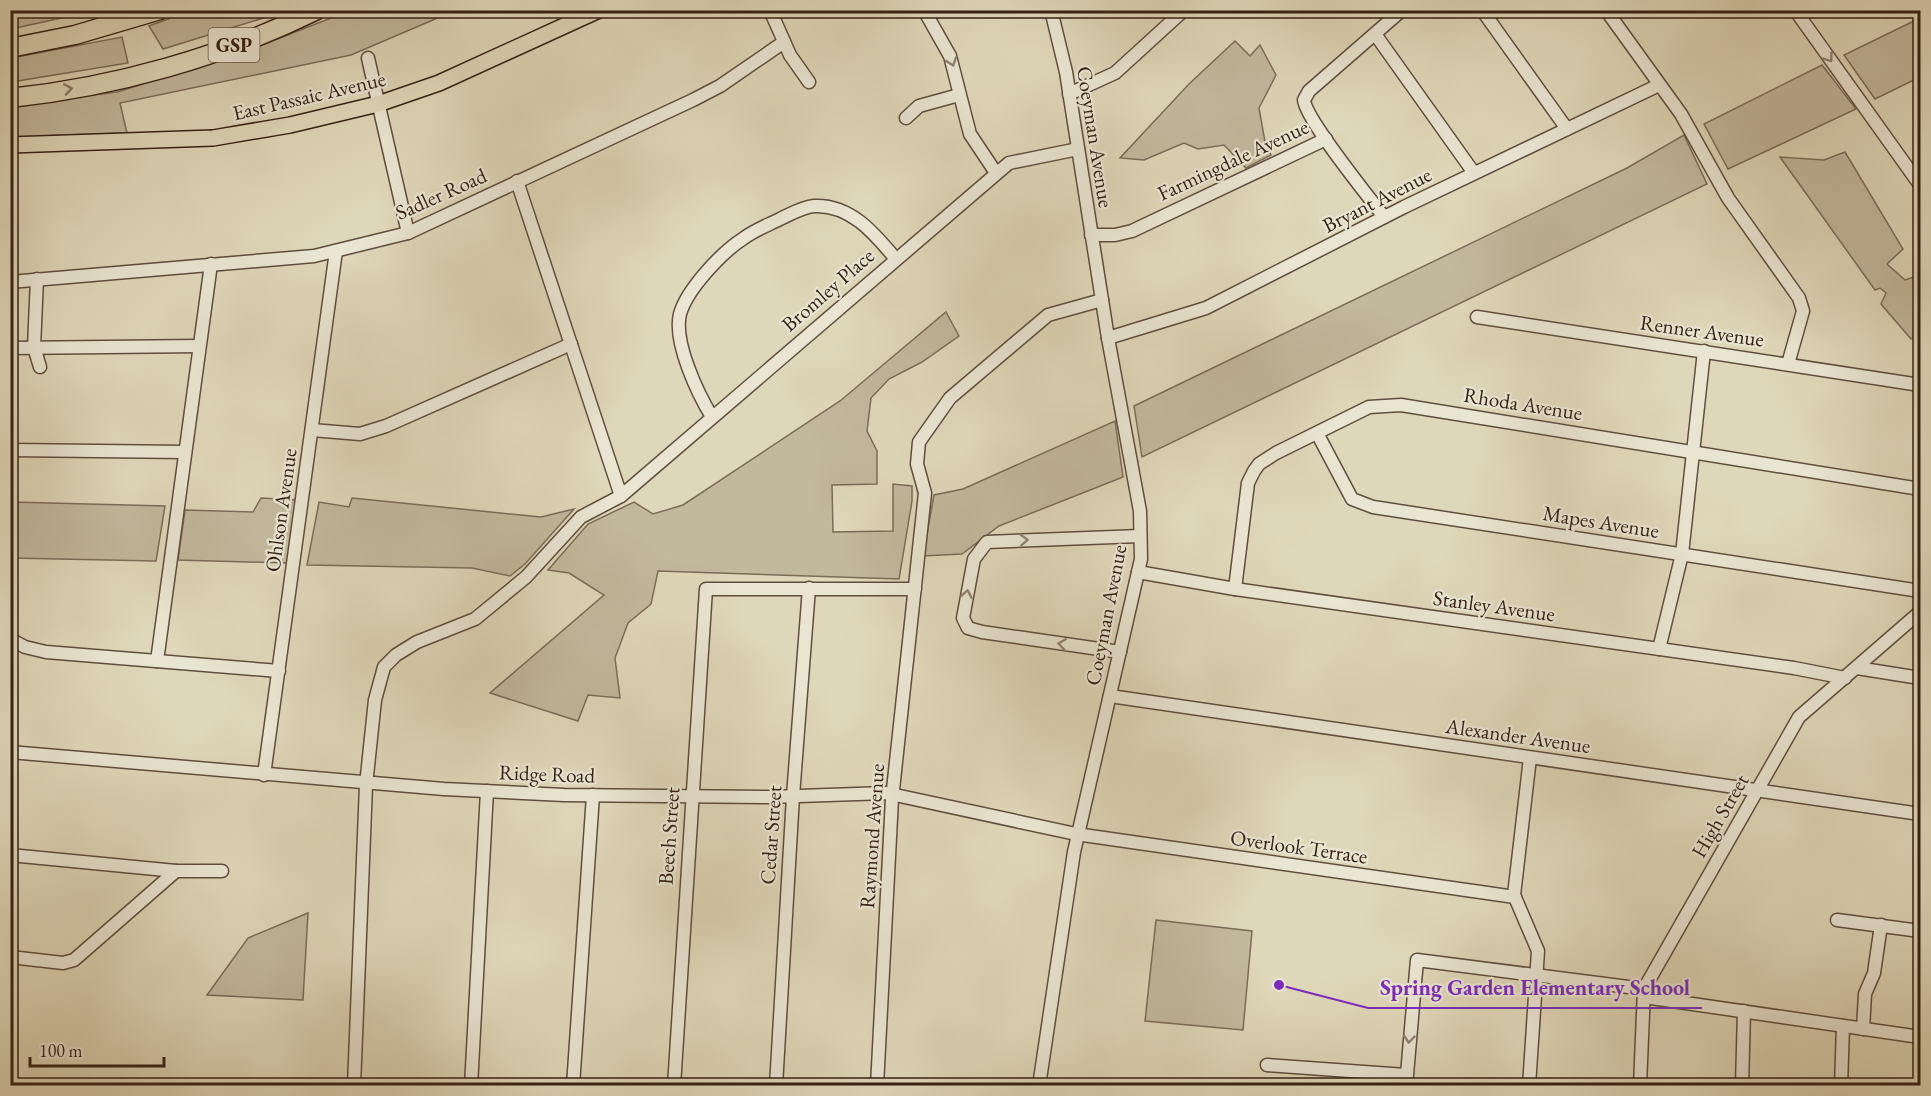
<svg xmlns="http://www.w3.org/2000/svg" width="1931" height="1096" font-family="'EB Garamond',serif">
<rect width="100%" height="100%" fill="#dfd7b9"/>
<filter id="stains"><feTurbulence type="fractalNoise" baseFrequency=".00333" numOctaves="4"/><feColorMatrix values="0 0 0 0 .2 0 0 0 0 .09 0 0 0 0 .02 0 0 0 .5 -.17"/></filter>
<radialGradient id="worn" r=".72"><stop offset=".6" stop-color="#630" stop-opacity="0"/><stop offset="1" stop-color="#630" stop-opacity=".3"/></radialGradient>
<g fill="#c2b89d" stroke="#7b6c58" stroke-width="1.5">
<path d="M11,10H94V11L11,29Z"/>
<path d="M193,10H286V11L163,49L149,26Z"/>
<path d="M349,11H454L351,55L120,103L127,133L11,137L10,105L117,92L241,53Z"/>
<path d="M1920,18V77L1875,99L1844,55Z"/>
<path d="M122,37L128,63L11,82V58Z"/>
<path d="M1235,41L1250,56L1260,45L1276,75L1259,108L1265,142L1271,155L1246,168L1224,145L1198,149L1184,143L1144,160L1120,158L1189,84Z"/>
<path d="M1822,65L1856,109L1728,169L1704,124Z"/>
<path d="M1684,135L1707,184L1142,457L1134,406L1627,168Z"/>
<path d="M1845,152L1903,249L1887,264L1905,280L1920,275V299L1915,306L1920,310V331L1911,339L1881,304L1886,293L1880,288L1875,290L1780,157L1824,160Z"/>
<path d="M946,312L959,336L922,362L889,379L871,398L867,431L877,451V484L832,485L833,532L893,531V484L912,486V501L899,579L658,571L651,604L628,623L615,658L620,698L588,695L578,721L490,693L604,595L569,573L548,570L588,524L634,502L653,514L683,505L840,401Z"/>
<path d="M1115,421L1123,477L999,526L962,554L923,556L934,495L963,489Z"/>
<path d="M261,498L296,500L287,563L178,560L185,510L253,512Z"/>
<path d="M352,498L541,517L574,509L525,564L510,576L472,568L307,565L319,502L349,507Z"/>
<path d="M11,502L165,506L156,561L11,558Z"/>
<path d="M308,913L303,1000L207,995L248,938Z"/>
<path d="M1156,920L1252,931L1243,1030L1145,1021Z"/>
</g>
<g fill="none" stroke-linecap="round" stroke-linejoin="round">
<defs>
<g id="minor">
<path d="M770,10L790,55L809,82"/>
<path d="M924,10L950,56L970,134L996,173"/>
<path d="M1482,10L1567,129"/>
<path d="M1606,10L1681,114L1728,198L1799,298L1803,311L1788,364"/>
<path d="M1795,10L1920,185"/>
<path d="M1375,34L1474,173"/>
<path d="M368,58L408,233"/>
<path d="M1069,94L1115,73L1184,10"/>
<path d="M906,118L919,106L959,95"/>
<path d="M517,181L621,496"/>
<path d="M1384,217C1369,197 1306,120 1304,100L1309,91L1402,10"/>
<path d="M1091,235H1115L1132,231L1326,139"/>
<path d="M37,279L34,347L40,367"/>
<path d="M10,282L314,256L408,233L693,100L720,86L784,42"/>
<path d="M1477,317L1920,385"/>
<path d="M1108,338L1206,308L1404,207L1659,85"/>
<path d="M10,348L199,346"/>
<path d="M712,417C698,394 673,342 680,314C687,289 722,252 744,238C755,230 768,225 780,219C791,214 802,207 814,206C850,204 874,233 895,258"/>
<path d="M312,430L360,434L386,426L571,344"/>
<path d="M1317,433L1352,499L1373,507L1920,591"/>
<path d="M10,450L185,452"/>
<path d="M1138,572L1235,589L1794,668L1845,678"/>
<path d="M1235,589L1248,483L1254,471L1259,464L1276,453L1369,407L1401,405L1920,489"/>
<path d="M10,639L25,647L46,652L279,671"/>
<path d="M1659,649L1682,554L1704,351"/>
<path d="M1120,652L982,632L968,628L963,618L974,559L987,542L1140,536"/>
<path d="M157,661L211,264"/>
<path d="M1857,668L1920,678"/>
<path d="M1110,696L1920,814"/>
<path d="M10,752L444,789L564,795L770,797L886,793L1076,834L1515,897"/>
<path d="M264,775L336,251"/>
<path d="M10,855L176,871H222"/>
<path d="M1837,920L1920,931"/>
<path d="M10,957L63,963L74,960L176,871"/>
<path d="M1863,1029L1865,994L1874,973L1881,925"/>
<path d="M1267,1065L1406,1075"/>
<path d="M354,1086L366,785L375,700L384,667L396,655L417,642L475,619L526,577L581,517L621,496L1009,163L1078,149"/>
<path d="M471,1086L487,791"/>
<path d="M573,1086L593,795"/>
<path d="M674,1086L706,589H915"/>
<path d="M776,1086L793,796L809,588"/>
<path d="M877,1086L892,799L925,493L917,464L919,442L950,398L1048,315L1102,300"/>
<path d="M1039,1086L1074,852L1141,559L1140,511L1108,338L1066,72L1051,10"/>
<path d="M1406,1086L1417,960L1644,989L1652,991L1651,998L1920,1037"/>
<path d="M1529,1086L1538,951L1514,895L1530,758"/>
<path d="M1640,1086L1644,989L1799,717L1920,612"/>
<path d="M1742,1086L1744,1011"/>
<path d="M1841,1086L1843,1026"/>
</g>
<path id="major" d="M10,145L213,138L290,125L378,104L439,83L599,10"/>
<g id="highway">
<path d="M10,48L75,35L160,10"/>
<path d="M10,98C115,87 222,57 317,10"/>
</g>
</defs>
<use href="#minor" stroke="#5f4e3d" stroke-width="15"/>
<use href="#major" stroke="#342114" stroke-width="18"/>
<use href="#highway" stroke="#342114" stroke-width="21"/>
<use href="#minor" stroke="#eae5d2" stroke-width="12"/>
<use href="#major" stroke="#dfd7b9" stroke-width="15"/>
<use href="#highway" stroke="#dfd7b9" stroke-width="18"/>
</g>
<defs><path id="oneway-chevron" d="M-2-3.5L2.5 0L-2 3.5" fill="none" stroke-width="1.6" stroke-linecap="round" stroke-linejoin="round" transform="scale(1.5)"/></defs>
<g stroke="#8f8373">
<use href="#oneway-chevron" transform="translate(1829 58) rotate(54)"/>
<use href="#oneway-chevron" transform="translate(952 62) rotate(71)"/>
<use href="#oneway-chevron" transform="translate(1024 540) rotate(-2)"/>
<use href="#oneway-chevron" transform="translate(967 594) rotate(-79)"/>
<use href="#oneway-chevron" transform="translate(1062 644) rotate(-172)"/>
<use href="#oneway-chevron" transform="translate(1409 1039) rotate(96)"/>
</g>
<use stroke="#8a7c66" href="#oneway-chevron" transform="translate(68 89) rotate(-9)"/>
<g text-anchor="middle" stroke-width="4.5" stroke-linejoin="round" paint-order="stroke">
<rect fill="#eae5d2" stroke="#6b5c4d" stroke-width="1.5" x="208.5" y="28" width="51" height="34" rx="4.5"/>
<g font-size="20" font-weight="bold" fill="#342114">
<text x="234" y="52">GSP</text>
</g>
<g font-size="21" fill="#342114" stroke="#eae5d2">
<text transform="translate(309 96) rotate(-13)" y="7">East Passaic Avenue</text>
<text transform="translate(1095 137) rotate(81)" y="7">Coeyman Avenue</text>
<text transform="translate(1233 160) rotate(-25)" y="7">Farmingdale Avenue</text>
<text transform="translate(441 194) rotate(-24)" y="7">Sadler Road</text>
<text transform="translate(1377 200) rotate(-27)" y="7">Bryant Avenue</text>
<text transform="translate(828 290) rotate(-41)" y="7">Bromley Place</text>
<text transform="translate(1702 331) rotate(8)" y="7">Renner Avenue</text>
<text transform="translate(1523 404) rotate(9)" y="7">Rhoda Avenue</text>
<text transform="translate(281 510) rotate(-82)" y="7">Ohlson Avenue</text>
<text transform="translate(1601 522) rotate(9)" y="7">Mapes Avenue</text>
<text transform="translate(1494 606) rotate(8)" y="7">Stanley Avenue</text>
<text transform="translate(1106 615) rotate(-79)" y="7">Coeyman Avenue</text>
<text transform="translate(1518 736) rotate(8)" y="7">Alexander Avenue</text>
<text transform="translate(547 774) rotate(2)" y="7">Ridge Road</text>
<text transform="translate(1720 816) rotate(-60)" y="7">High Street</text>
<text transform="translate(771 835) rotate(-86)" y="7">Cedar Street</text>
<text transform="translate(669 836) rotate(-86)" y="7">Beech Street</text>
<text transform="translate(872 836) rotate(-86)" y="7">Raymond Avenue</text>
<text transform="translate(1299 847) rotate(8)" y="7">Overlook Terrace</text>
</g>
</g>
<path fill="none" stroke="#7b2cbf" stroke-width="2" d="M1279 985L1368 1008H1702"/>
<circle fill="#7b2cbf" stroke="#eae5d2" stroke-width="2" cx="1279" cy="985" r="6"/>
<g font-size="22" text-anchor="middle" font-weight="bold" fill="#7b2cbf" stroke="#eae5d2" stroke-width="4.5" stroke-linejoin="round" paint-order="stroke">
<text x="1535" y="995">Spring Garden Elementary School</text>
</g>
<rect width="1931" height="1096" fill="none" stroke="#dfd7b9" stroke-width="36"/>
<rect x="12" y="12" width="1907" height="1072" fill="none" stroke="#342114" stroke-width="3"/>
<rect x="18" y="18" width="1895" height="1060" fill="none" stroke="#342114" stroke-width="1.5"/>
<path d="M30 1057v9h134v-9" fill="none" stroke="#342114" stroke-width="3"/>
<text x="39" y="1057" font-size="18" fill="#342114" stroke="#eae5d2" stroke-width="4.5" paint-order="stroke">100 m</text>
<rect width="100%" height="100%" filter="url(#stains)"/>
<rect width="100%" height="100%" fill="url(#worn)"/>
</svg>
